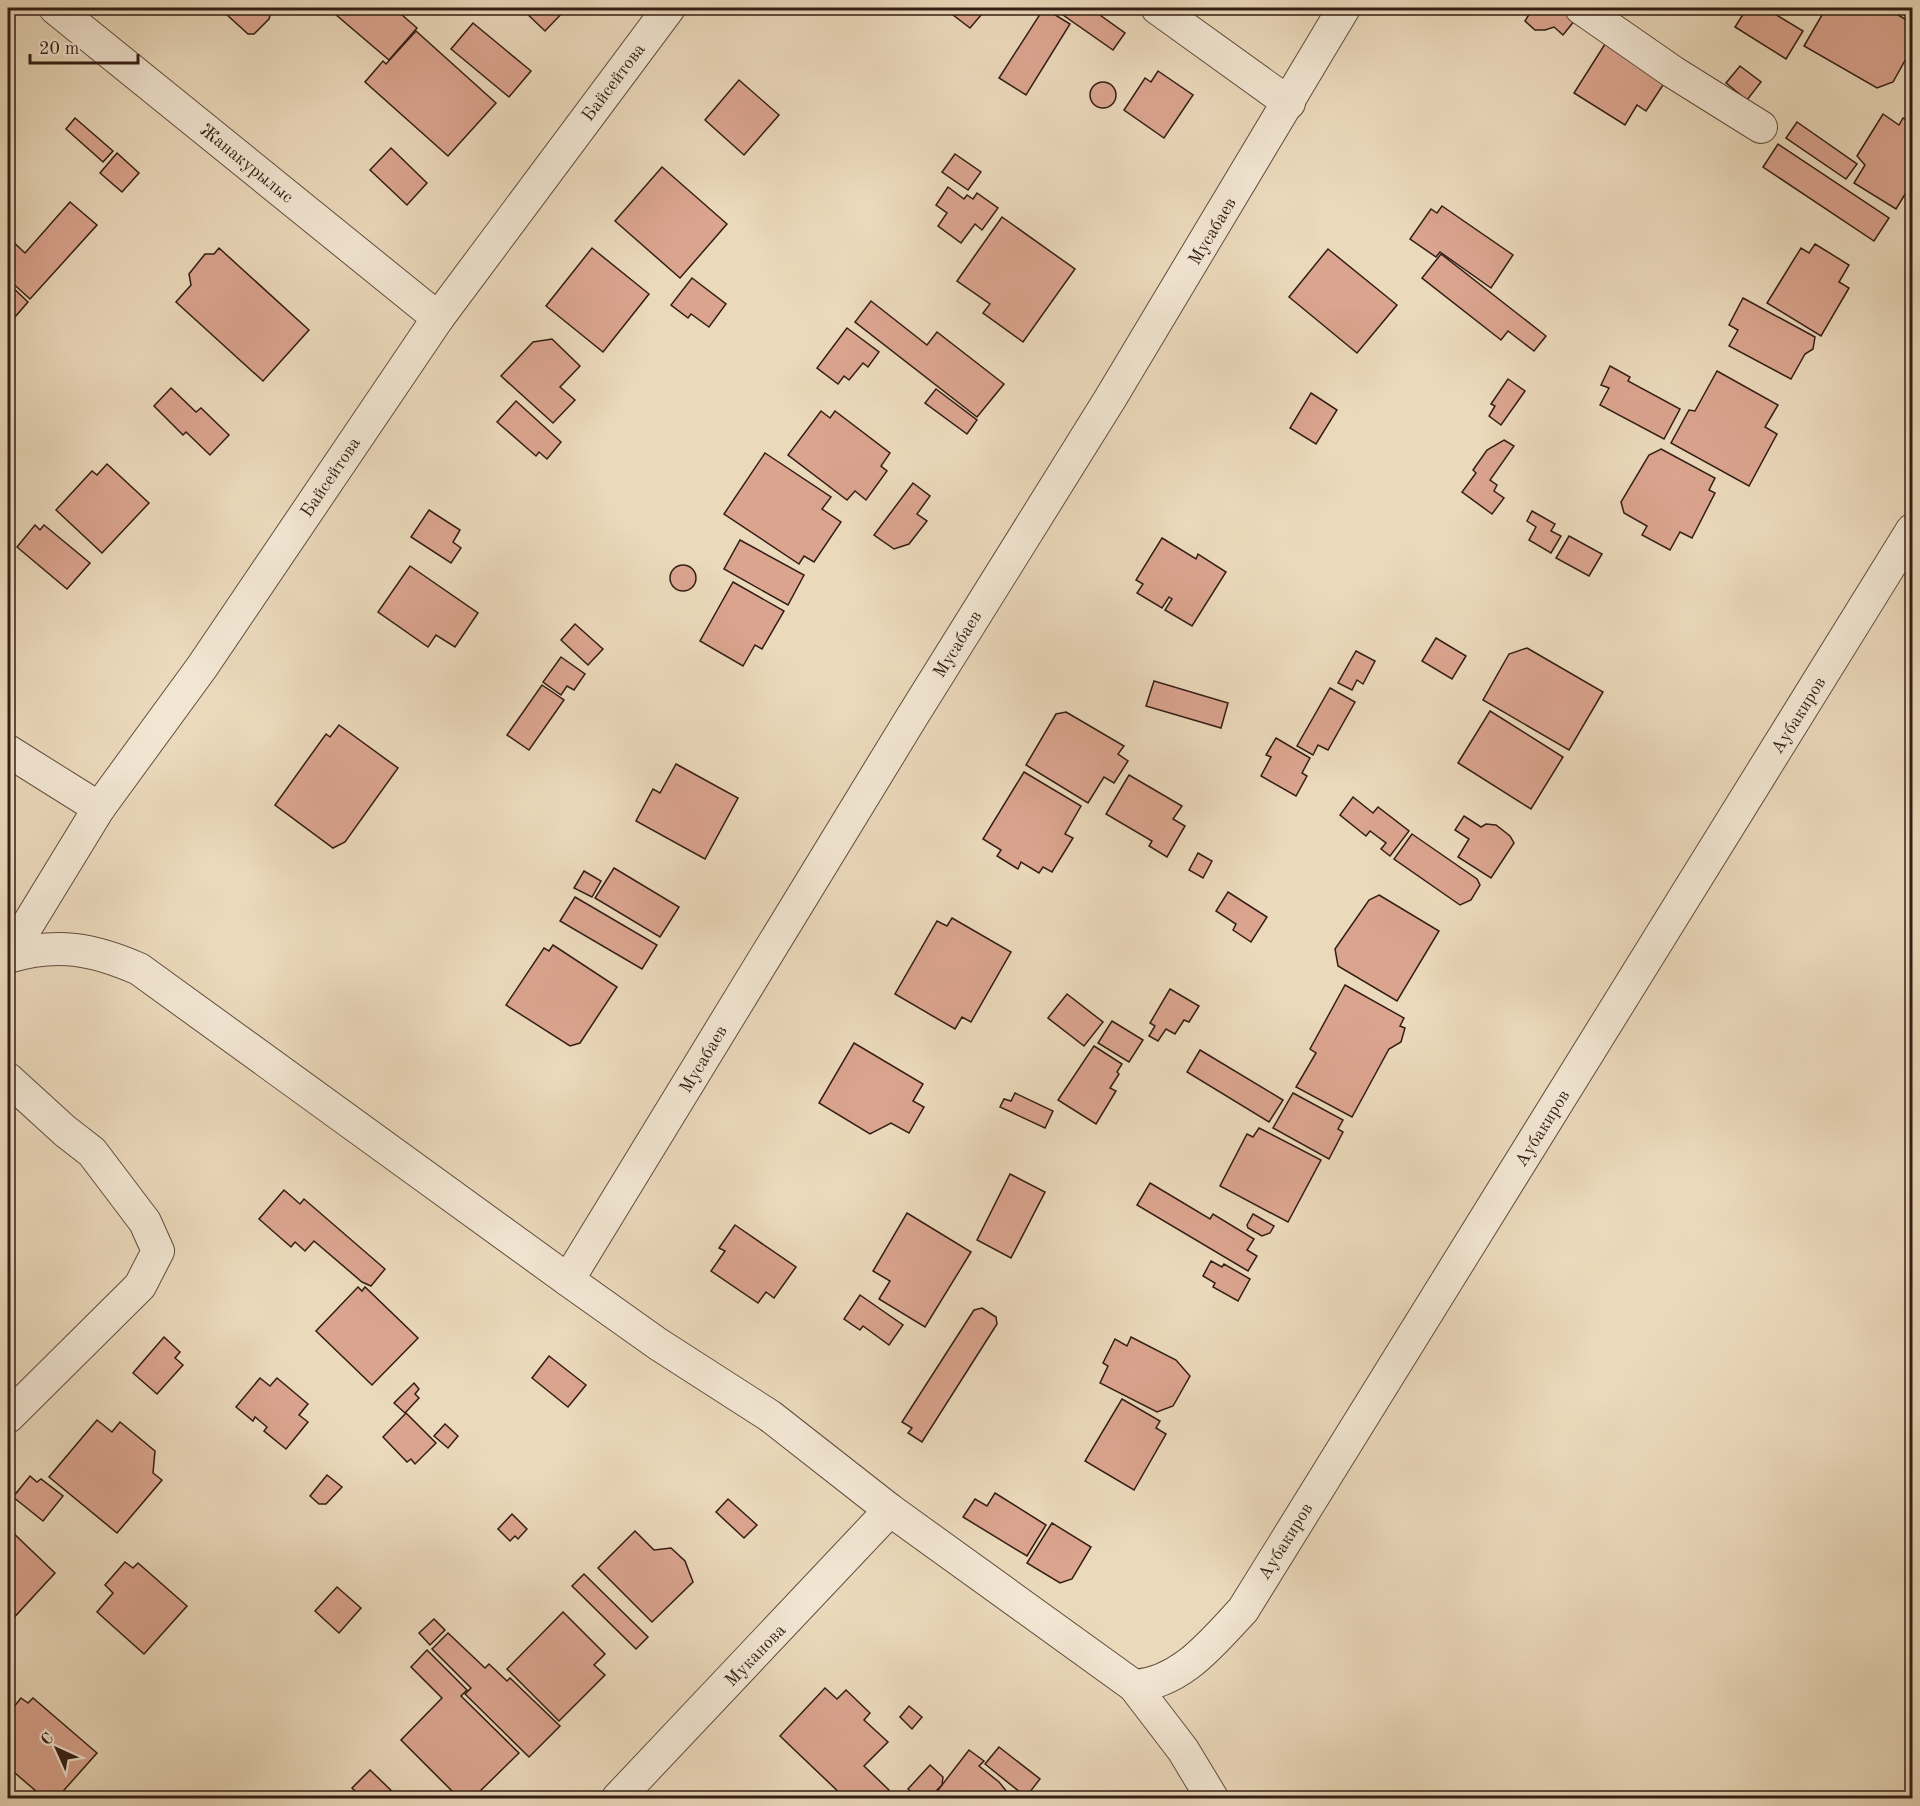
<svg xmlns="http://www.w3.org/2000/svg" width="1920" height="1806" font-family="'Old Standard TT',serif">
<rect width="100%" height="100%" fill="#ebd9bb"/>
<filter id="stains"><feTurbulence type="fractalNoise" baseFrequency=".00333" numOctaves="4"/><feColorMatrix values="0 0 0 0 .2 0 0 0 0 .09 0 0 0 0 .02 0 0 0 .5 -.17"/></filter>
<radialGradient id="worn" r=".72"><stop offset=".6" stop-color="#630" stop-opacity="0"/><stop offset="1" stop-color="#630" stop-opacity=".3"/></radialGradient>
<g fill="#dba48f" stroke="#331e15" stroke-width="1.5">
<path d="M232,8H265L271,12L269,19L254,34H248L226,14Z"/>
<path d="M328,8H394L417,28L389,60Z"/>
<path d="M521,8H567L545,31Z"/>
<path d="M944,8H987L970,28Z"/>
<path d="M1044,8L1070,24L1026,95L999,78Z"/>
<path d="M1053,8H1090L1125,33L1113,50Z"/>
<path d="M1529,8H1560L1575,20L1563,35L1554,27L1545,30H1535L1525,21L1531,11Z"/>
<path d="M1747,8H1765L1803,31L1786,59L1735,27Z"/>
<path d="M1826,8H1886L1912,23V48L1893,82L1877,88L1804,46Z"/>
<path d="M473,23L531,71L509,97L451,49Z"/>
<path d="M416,31L496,103L448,156L365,82L383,61L386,64Z"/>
<path d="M1605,44L1665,82L1646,111L1637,105L1625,125L1574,93Z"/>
<path d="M1740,66L1761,82L1747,100L1726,83Z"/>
<path d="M1158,71L1193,95L1164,138L1124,110L1145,78L1151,82Z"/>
<path d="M739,80L779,115L744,155L705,120Z"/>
<circle cx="1103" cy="95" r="13"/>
<path d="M1883,114L1899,125L1903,118L1912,124V183L1896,209L1854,183L1865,165L1857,156Z"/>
<path d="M75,118L113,151L103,162L66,129Z"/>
<path d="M1797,122L1857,164L1846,179L1786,138Z"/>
<path d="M1778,144L1889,218L1874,241L1763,167Z"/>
<path d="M391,148L427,183L407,205L370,170Z"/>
<path d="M117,153L139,173L122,192L100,173Z"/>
<path d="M955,154L981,172L968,190L942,172Z"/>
<path d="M662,167L727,224L680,278L615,221Z"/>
<path d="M948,187L964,199L967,195L973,199L977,193L998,208L982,230L975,224L961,243L938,226L947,213L936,205Z"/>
<path d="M70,202L97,225L30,299L8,279V237L25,253Z"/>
<path d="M1442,206L1513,255L1491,288L1440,252L1436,257L1410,239L1431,209L1437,213Z"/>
<path d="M1002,217L1075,269L1023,342L983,313L990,304L957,281Z"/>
<path d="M1815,244L1849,265L1839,282L1849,288L1821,336L1767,303L1801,248L1809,253Z"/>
<path d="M219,248L309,330L263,381L176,302L191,285L189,274L205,254H214Z"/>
<path d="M592,248L649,294L603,352L546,306Z"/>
<path d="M1328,249L1397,305L1357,353L1289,297Z"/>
<path d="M1441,254L1546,336L1534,351L1508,331L1501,340L1422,278Z"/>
<path d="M692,278L726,304L709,327L691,314L688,318L671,305Z"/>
<path d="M8,283L28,302L8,325Z"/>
<path d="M1743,298L1815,337L1813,349L1805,354L1791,379L1729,346L1738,330L1729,325Z"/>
<path d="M871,301L927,345L937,332L1004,384L977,417L855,322Z"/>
<path d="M847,328L879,352L868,367L863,363L849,380L844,376L838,384L817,368Z"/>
<path d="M552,339L580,366L560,387L575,400L553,423L501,376L533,342Z"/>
<path d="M1610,366L1630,377L1628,381L1680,409L1664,439L1600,405L1609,388L1601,385Z"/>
<path d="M1717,371L1778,405L1765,427L1777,434L1749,486L1671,443L1689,410L1695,411Z"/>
<path d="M1508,379L1525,391L1501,425L1489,416L1495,406L1491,404Z"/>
<path d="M171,388L196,412L201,408L229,435L210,455L186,432L183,435L154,406Z"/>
<path d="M936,389L977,420L967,434L925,403Z"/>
<path d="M1311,393L1337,410L1316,444L1290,428Z"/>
<path d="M516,401L561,442L547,459L539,452L536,456L497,422Z"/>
<path d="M821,411L830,418L835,411L890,453L881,466L887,471L866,500L855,491L847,500L788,455Z"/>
<path d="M1504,440L1514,446L1490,480L1497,485L1494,491L1504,498L1492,514L1462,492L1476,473L1473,470L1487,450Z"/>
<path d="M1661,449L1715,478L1709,490L1715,493L1692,538L1680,532L1670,550L1642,535L1647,526L1624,513L1621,502L1649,455Z"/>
<path d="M765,453L831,497L822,509L841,522L814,562L804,556L799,564L724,514Z"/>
<path d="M107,464L149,503L102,553L56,510L92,471L97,475Z"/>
<path d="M913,483L930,496L917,514L927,521L909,544L894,549L874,535Z"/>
<path d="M429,510L460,530L453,542L461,548L451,563L411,537Z"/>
<path d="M1532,511L1555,524L1551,531L1561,536L1551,553L1529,540L1536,527L1527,521Z"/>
<path d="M35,525L40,530L44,525L90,563L67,589L17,547Z"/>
<path d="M1569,536L1602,554L1589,576L1556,558Z"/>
<path d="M1162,538L1196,559L1198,554L1226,572L1192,626L1165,610L1172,599L1169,597L1162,608L1137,593L1143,584L1136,580Z"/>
<path d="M740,540L804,575L788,605L724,569Z"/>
<circle cx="683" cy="578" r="13"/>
<path d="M410,566L478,613L455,647L436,635L428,647L378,612Z"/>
<path d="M733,582L784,611L762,649L755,645L743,666L700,641Z"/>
<path d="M575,624L603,649L588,665L561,640Z"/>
<path d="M1436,638L1466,656L1452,679L1422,661Z"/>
<path d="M1527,648L1603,692L1569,750L1483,700L1509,654Z"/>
<path d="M1356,651L1375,661L1363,684L1357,680L1352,690L1338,683Z"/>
<path d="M561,657L585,674L574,690L567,686L561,695L543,682Z"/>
<path d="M1154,681L1228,703L1221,728L1146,706Z"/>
<path d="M542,685L564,700L529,750L507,735Z"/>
<path d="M1330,688L1355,702L1328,750L1318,745L1313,755L1297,746Z"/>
<path d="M1490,711L1563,757L1531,809L1458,763Z"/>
<path d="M1066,712L1124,746L1118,754L1128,761L1114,783L1104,777L1088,803L1026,765L1056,714Z"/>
<path d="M339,725L398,768L345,842L333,848L275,805L326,734L330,737Z"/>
<path d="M1276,738L1310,758L1302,773L1307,776L1296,796L1261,776L1271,757L1266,755Z"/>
<path d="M676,764L738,798L705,859L636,821L653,789L660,793Z"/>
<path d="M1024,772L1081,806L1065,834L1073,838L1052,872L1043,867L1039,873L1021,862L1018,869L997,856L1001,850L983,839Z"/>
<path d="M1129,775L1182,806L1173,819L1185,826L1167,857L1149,846L1152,841L1106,814Z"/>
<path d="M1353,797L1373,813L1378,807L1409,831L1390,856L1381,849L1386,843L1370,831L1366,836L1340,815Z"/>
<path d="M1464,816L1481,827L1486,824L1496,825L1510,836L1514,843L1491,878L1458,857L1469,839L1455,830Z"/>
<path d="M1412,834L1477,879L1480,885L1471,900L1460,905L1394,859Z"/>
<path d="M1198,853L1212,861L1203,878L1189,870Z"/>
<path d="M614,868L679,907L660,937L595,898Z"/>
<path d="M584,871L601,881L592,897L574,888Z"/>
<path d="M1228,892L1267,917L1251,942L1233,930L1236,924L1216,911Z"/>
<path d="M1379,895L1439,931L1397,1001L1338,966L1335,949L1369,900Z"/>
<path d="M575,897L657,945L642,969L560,921Z"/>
<path d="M952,918L1011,952L971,1022L962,1017L955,1029L895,994L937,921L947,926Z"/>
<path d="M553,945L617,987L580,1043L570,1046L506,1005L544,948L549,951Z"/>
<path d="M1345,985L1404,1018L1400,1026L1405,1028L1401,1042L1389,1049L1352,1117L1296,1087L1316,1053L1310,1049Z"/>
<path d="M1170,989L1199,1006L1189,1022L1184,1020L1175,1034L1166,1029L1158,1041L1149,1036L1155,1026L1150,1023Z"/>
<path d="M1067,994L1103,1022L1084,1046L1048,1018Z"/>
<path d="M1112,1021L1143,1040L1129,1062L1098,1043Z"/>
<path d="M854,1043L923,1084L913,1101L924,1107L909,1133L891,1123L870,1134L819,1103Z"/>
<path d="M1094,1046L1122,1064L1117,1072L1119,1074L1110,1088L1116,1091L1096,1124L1058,1100Z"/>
<path d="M1200,1050L1283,1100L1269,1122L1187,1072Z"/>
<path d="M1015,1093L1053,1111L1045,1128L1000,1107L1004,1099L1011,1101Z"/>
<path d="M1293,1093L1343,1120L1338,1129L1343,1132L1329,1159L1273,1128Z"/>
<path d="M1259,1128L1321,1160L1288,1222L1220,1186L1247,1134L1253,1137Z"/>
<path d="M1010,1174L1045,1192L1011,1258L977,1240Z"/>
<path d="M1150,1183L1210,1219L1213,1214L1254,1239L1247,1250L1257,1256L1248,1271L1137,1205Z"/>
<path d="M284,1190L300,1204L304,1199L385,1269L371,1286L362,1282L314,1241L305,1251L295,1242L291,1247L259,1219Z"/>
<path d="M907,1213L971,1252L925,1327L879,1299L890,1281L873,1271Z"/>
<path d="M1253,1214L1274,1226L1270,1233L1262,1236L1248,1228L1247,1225Z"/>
<path d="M735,1225L796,1267L774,1298L766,1292L758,1303L711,1271L725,1251L719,1248Z"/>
<path d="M1211,1261L1222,1267L1224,1264L1250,1279L1238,1301L1213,1287L1215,1283L1203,1276Z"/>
<path d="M358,1287L362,1291L365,1287L418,1338L372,1385L316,1331Z"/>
<path d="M860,1295L903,1325L889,1345L863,1326L860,1330L844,1319Z"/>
<path d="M982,1308L996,1317L997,1324L922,1442L908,1433L912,1428L902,1422L974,1310Z"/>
<path d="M164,1337L180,1352L175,1358L183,1365L157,1394L133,1373Z"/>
<path d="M1131,1337L1176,1360L1190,1376L1173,1406L1157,1412L1100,1383L1108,1366L1103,1363L1115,1339L1127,1346Z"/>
<path d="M549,1356L586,1385L568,1407L532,1378Z"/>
<path d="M260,1378L270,1386L277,1378L308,1404L299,1415L308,1422L286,1449L264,1431L267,1427L255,1417L253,1421L236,1407Z"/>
<path d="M414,1383L419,1389L415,1394L419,1398L405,1413L394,1403Z"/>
<path d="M1122,1399L1160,1421L1156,1428L1166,1434L1134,1490L1085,1461Z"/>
<path d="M406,1413L436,1443L415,1464L411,1459L407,1462L383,1437Z"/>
<path d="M97,1420L112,1432L120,1422L155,1451L153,1473L162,1480L117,1533L49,1477Z"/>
<path d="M445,1424L458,1436L448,1448L434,1436Z"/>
<path d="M327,1475L342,1487L326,1504H319L310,1496Z"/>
<path d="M30,1476L37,1482L41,1479L63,1496L43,1521L13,1497Z"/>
<path d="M995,1493L1046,1525L1027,1556L963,1517L975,1499L987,1506Z"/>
<path d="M728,1499L757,1525L744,1538L716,1512Z"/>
<path d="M512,1514L527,1529L518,1539L515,1536L510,1541L498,1529Z"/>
<path d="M1052,1523L1091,1547L1072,1579L1060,1583L1027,1563Z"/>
<path d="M8,1528L55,1573L8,1624Z"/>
<path d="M635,1531L654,1550L671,1548L685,1561L693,1582L652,1622L598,1568Z"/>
<path d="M125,1562L133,1568L138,1563L187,1606L144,1654L97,1612L113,1593L105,1585Z"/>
<path d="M584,1574L648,1637L636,1649L572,1586Z"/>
<path d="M337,1587L361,1608L339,1633L315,1611Z"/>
<path d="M563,1612L605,1654L594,1665L605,1675L559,1721L507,1669Z"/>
<path d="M434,1619L445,1630L430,1645L419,1633Z"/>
<path d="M448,1633L485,1668L489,1664L507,1681L510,1678L560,1726L529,1757L465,1694L471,1688L432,1649Z"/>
<path d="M427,1650L467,1690L461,1696L519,1753L473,1798H459L401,1740L442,1698L411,1667Z"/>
<path d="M825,1688L837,1699L846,1690L870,1713L864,1720L888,1742L864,1766L889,1790L881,1798H845L780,1736Z"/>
<path d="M21,1698L28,1703L33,1698L97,1753L57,1798H44L8,1767V1714Z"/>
<path d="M909,1706L922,1717L912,1729L900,1717Z"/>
<path d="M999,1747L1040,1779L1026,1797L985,1764Z"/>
<path d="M969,1750L984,1761L979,1766L999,1782L1012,1798H932Z"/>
<path d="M930,1765L943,1777L942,1785L929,1798H919L908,1789Z"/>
<path d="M370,1770L399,1798H362L352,1788Z"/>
</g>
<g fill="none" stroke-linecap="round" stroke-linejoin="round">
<defs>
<g id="street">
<path d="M55,8L438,318"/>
<path d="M1157,8L1289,103"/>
<path d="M1581,8L1673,72L1761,127"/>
<path d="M8,751L99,808"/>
<path d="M8,957C57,942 93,949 139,969L568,1280L658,1344L770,1416L890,1510L1134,1686L1183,1750L1212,1798"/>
<path d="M8,957L99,808L202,667L438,318L669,8"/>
<path d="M8,1079L65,1131L92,1152L145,1222L158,1251L140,1286L8,1417"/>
<path d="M568,1280L910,720L1110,399L1344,8"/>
<path d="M1134,1686C1181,1683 1212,1643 1243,1610L1912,530"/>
<path d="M618,1798L890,1510"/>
</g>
</defs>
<use href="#street" stroke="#614d3e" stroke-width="34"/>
<use href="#street" stroke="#f2e6d3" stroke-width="32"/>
</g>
<g text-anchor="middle" stroke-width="6" stroke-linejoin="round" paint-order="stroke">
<g font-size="18" fill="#331e15" stroke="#f2e6d3">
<text transform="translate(613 82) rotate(-53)" y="6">Байсейтова</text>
<text transform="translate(247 163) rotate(39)" y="6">Жанакурылыс</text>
<text transform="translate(1212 231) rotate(-59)" y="6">Мусабаев</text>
<text transform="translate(330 477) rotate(-56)" y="6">Байсейтова</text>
<text transform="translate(957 644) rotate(-58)" y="6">Мусабаев</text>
<text transform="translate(1798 715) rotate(-58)" y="6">Аубакиров</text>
<text transform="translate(703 1059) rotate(-59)" y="6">Мусабаев</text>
<text transform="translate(1542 1128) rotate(-58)" y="6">Аубакиров</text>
<text transform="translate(1285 1541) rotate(-58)" y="6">Аубакиров</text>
<text transform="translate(755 1655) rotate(-46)" y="6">Муканова</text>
</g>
</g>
<rect width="1920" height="1806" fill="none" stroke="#ebd9bb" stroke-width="30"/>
<rect x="9" y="9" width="1902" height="1788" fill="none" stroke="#331e15" stroke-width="3"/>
<rect x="15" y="15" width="1890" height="1776" fill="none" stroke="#331e15" stroke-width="1.5"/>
<g transform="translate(57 1749) rotate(315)" stroke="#f2e6d3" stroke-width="4.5" paint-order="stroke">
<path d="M0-4.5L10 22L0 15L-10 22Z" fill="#331e15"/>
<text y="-9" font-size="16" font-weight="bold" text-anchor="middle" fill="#331e15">С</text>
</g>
<path d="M30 54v9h108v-9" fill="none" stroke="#331e15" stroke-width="3"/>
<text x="39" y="54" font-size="18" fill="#331e15" stroke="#f2e6d3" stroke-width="4.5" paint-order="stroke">20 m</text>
<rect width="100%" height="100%" filter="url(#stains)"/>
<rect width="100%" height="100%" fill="url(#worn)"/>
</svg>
